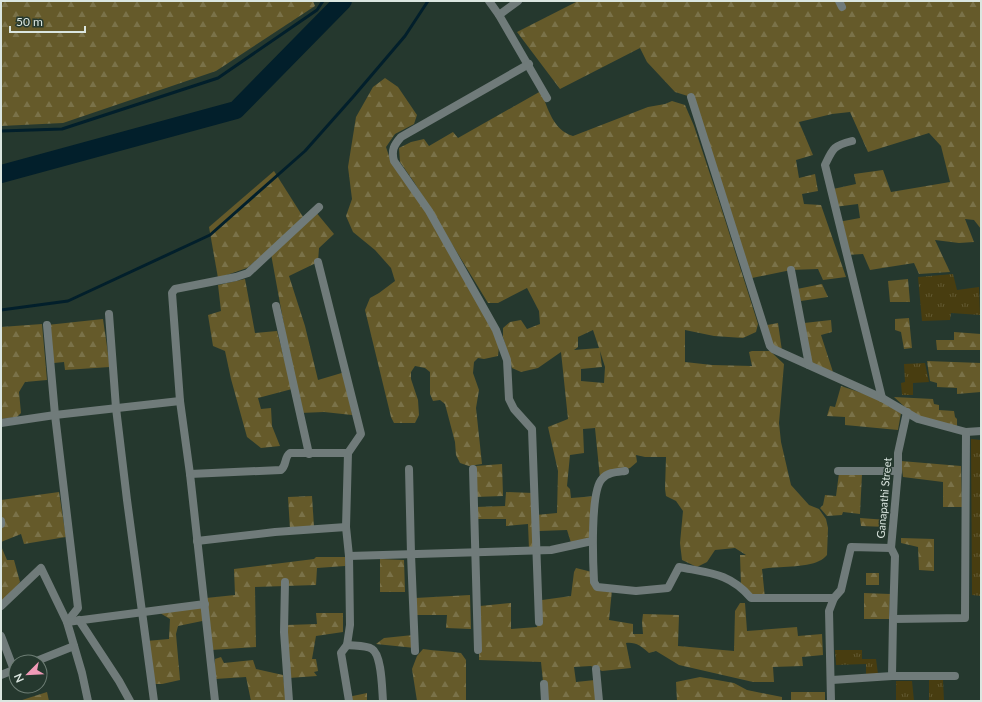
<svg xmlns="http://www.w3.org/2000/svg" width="982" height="702" font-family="Lato,sans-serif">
<defs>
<pattern id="grass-tufts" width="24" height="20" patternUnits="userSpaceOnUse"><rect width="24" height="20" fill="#483d10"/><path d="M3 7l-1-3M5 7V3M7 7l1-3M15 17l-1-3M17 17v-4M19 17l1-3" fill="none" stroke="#625932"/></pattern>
<pattern id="forest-firs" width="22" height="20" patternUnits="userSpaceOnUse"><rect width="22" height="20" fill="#655a2a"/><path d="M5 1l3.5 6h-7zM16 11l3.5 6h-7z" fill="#7a7249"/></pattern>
</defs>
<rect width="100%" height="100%" fill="#25382e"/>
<g fill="url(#grass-tufts)">
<path d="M953,274L957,290L979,287L980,315L951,313L950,320L922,321L918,277Z"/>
<path d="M925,363L929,382L913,383V395H902L901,383L905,382L904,364Z"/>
<path d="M971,439L981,440V596L972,595Z"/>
<path d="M835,650H862V659H876L878,674H866V664L836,665Z"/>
<path d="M929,680H943L944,701H929Z"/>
<path d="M896,681H912L914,701H896Z"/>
</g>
<g fill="url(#forest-firs)" fill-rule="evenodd">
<path d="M1,1H313L315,6L216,71L63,123L1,126Z"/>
<path d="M578,1H981V229L974,220L965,219L974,242L959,243L935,240L950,272L919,274L914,263L870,270L863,254L847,255L838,222L860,218L858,204L834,207L833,189L856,184L854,174L883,170L891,192L950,182L941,146L929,133L868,152L850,112L832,114L799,122L813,155L796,160L799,178L815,174L818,191L802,194L804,204L821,205L846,277L823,280L818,269L791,270L752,278L691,97L675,92L647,62L640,48L560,89L517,32Z"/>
<path d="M385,78L398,87L417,115L414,124L395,134L386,147L391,162L426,212L495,333L499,346L498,356L484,359L478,358L474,362L473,373L479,390L476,408L482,464L469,466L460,463L456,455L455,442L445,404L440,400L433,401L430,394V372L425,368L415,366L411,372V379L418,400L419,415L415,423H394L391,417L365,310L370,298L379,293L395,281L391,268L375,250L353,232L346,216L352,199L348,167L356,117L373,87Z"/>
<path d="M541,91C548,109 553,130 573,136L648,107L665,104L672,101L685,105L694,126L720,204L758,324L756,332L743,338L714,336L685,330V362L712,365L752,366L749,352L752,351H770L784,364L779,423L781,442L791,485L809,505L819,509L826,519L828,528L827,555C825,557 822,560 819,561C806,568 778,566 762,569L765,598H752L741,586L740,555H746L735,548L715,550L707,562L697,567L682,560L680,543L683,511L676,501L666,496L665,489L666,457H645L636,455L637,462L630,468L600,478L595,428L583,429L584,453L570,455L567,486L570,489L571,498L596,496L593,540L572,546L567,530L539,531L536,515L557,513L558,471L548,427L568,419L561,352L538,368L521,372L512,368L503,337V328L510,322L521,320L527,329L540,324L539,311L527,288L498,303H488L414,182L400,162L399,148L411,142L424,139L429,146L453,132L458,138ZM593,330L599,348L574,350L578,347V337ZM600,351L605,367L604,383L581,381V369L602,367Z"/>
<path d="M274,171L305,220L247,268L218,278L209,227Z"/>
<path d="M315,211L334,234L319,248L318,262L289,276L305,326L318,380L345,372L352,415L324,412L300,413L271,254Z"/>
<path d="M245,279L255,333L277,331L292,389L258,398L261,409L271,408L272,426L280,446L261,448L247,437L231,379L225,351L213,346L208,315L221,311L218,285Z"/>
<path d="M908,279L910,302H890L888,281Z"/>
<path d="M822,284L828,297L801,301L797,289Z"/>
<path d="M909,318L912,348L904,349L901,332L895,330V319Z"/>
<path d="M103,319L110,367L65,370L64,362L54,363L47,325Z"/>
<path d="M831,320L832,332L821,335L833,372L812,363L804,323Z"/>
<path d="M778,323L782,351L773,347L767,325Z"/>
<path d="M42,324L47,380L25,382L19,392L21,413L17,417L1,419V327Z"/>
<path d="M954,332L981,334V350H937L936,340H954Z"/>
<path d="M927,361L981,363V392L957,394V388L937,387V383L930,381Z"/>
<path d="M841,386L880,399L901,413L898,430L845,425V417L827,416L830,406L835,407Z"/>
<path d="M894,397L933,399L934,404L939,405V410L954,411L955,417L957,419V428L919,416L907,409Z"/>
<path d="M901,461L961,466L962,507H943V482L903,477Z"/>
<path d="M502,464L503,496L475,497V466Z"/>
<path d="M839,473L862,474L860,514L843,512L842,515L827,516L820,508L823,505L825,495L836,496Z"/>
<path d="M59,492L66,537L24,544L21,534L1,542V500Z"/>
<path d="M506,492L533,493L537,550L529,549L528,524L506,526V519H477L475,507L505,506Z"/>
<path d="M312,496L314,527L290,529L288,497Z"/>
<path d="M860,518L887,520L886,527L861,526Z"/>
<path d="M901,538L934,539V571L919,570L918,547L901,543Z"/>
<path d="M1,546L7,560H14L20,582L1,605Z"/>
<path d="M316,557H345V566L317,568L316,585L255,587L256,647L211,650L206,598L235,595L234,569L314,559Z"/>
<path d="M380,559L404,560L405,592H380Z"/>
<path d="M576,568L592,572L595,585L612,590L609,620L633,624V634H643L642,622L643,614L679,615L678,646L734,651L735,611L740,603H745L747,631L797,627L798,636L822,634L823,655L802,657L803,666L773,667L774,682H753L679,665L656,651L649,653C641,646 636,642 626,643L631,668L602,671L591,666L574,667L576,682L595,680L596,701H545L541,662L479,660L480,606L511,603V629L537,627L542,600L571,596L574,572Z"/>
<rect x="866" y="573" width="13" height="12"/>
<path d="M864,593L890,594L889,619H864Z"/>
<path d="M470,595L471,629L446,628L447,615H416L415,598Z"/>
<path d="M203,604L207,620L178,626L176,634L180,680L162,684H152L146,641L169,639L170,619L160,613Z"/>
<path d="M316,613H343V632L316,636L312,659H316L318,671L314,672L317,676L289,678L287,625L317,624Z"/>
<path d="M413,635L415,648L376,644L384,638Z"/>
<path d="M423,649C436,651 448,651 461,653L466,660V701H417L412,669L417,656Z"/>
<path d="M221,657L224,663L253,660L256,669L283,675L286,701H251L246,677L215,679V659Z"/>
<path d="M700,677L734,683L747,690L782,697V701H677L676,682Z"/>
<path d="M47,692L49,701H19Z"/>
<rect x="791" y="692" width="34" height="9"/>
<path d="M367,693V701H349L348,697Z"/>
</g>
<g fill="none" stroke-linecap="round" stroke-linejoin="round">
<g stroke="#021f2b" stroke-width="3">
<path d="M1,131L62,129L218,78L317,10L323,1"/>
<path d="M1,310L68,301L210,235L305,151L353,97L405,36L428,1"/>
</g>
<path stroke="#021f2b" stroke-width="18" d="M1,174L236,110L343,1"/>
<g stroke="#707b7a" stroke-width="8">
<path d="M489,1L499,15L547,98"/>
<path d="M839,1L842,7"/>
<path d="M499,15L518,1"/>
<path d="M529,64L401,137C394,145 391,150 394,161L429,211L496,330L507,360L509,399L514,409L532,429L539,622"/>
<path d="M691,97L770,346L773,349L882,398L918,419L966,432L981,431"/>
<path d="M852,141C833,146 833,148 825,165L882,398"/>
<path d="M318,262L361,434L348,453"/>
<path d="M791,270L809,365"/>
<path d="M276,306L309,454"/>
<path d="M109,314L116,408L127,500L154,701"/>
<path d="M47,325L55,415L78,608L67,622L82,673L88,701"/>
<path d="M1,423L55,415L180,401"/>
<path d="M409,469L411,554L415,651"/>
<path d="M473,469L478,650"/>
<path d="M625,471C617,472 608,472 602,479C590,491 593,563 594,582L597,587L636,591L668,588L679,567C709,573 730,573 751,598H834"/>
<path d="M838,471H898"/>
<path d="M190,474L281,470C287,465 284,457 290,453H348L346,527L349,556L350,625L347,645L341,653L349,701"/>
<path d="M1,521V524"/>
<path d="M197,541L275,532L346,527"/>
<path d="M891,548L898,471V453L907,412"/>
<path d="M891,548L895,556L893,619"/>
<path d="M349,556L551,550L592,541"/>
<path d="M285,582L284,632L289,701"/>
<path d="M1,606L41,568L67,622L205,604"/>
<path d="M79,620L119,681L130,701"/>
<path d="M1,636L14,670"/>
<path d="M347,645C354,646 366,645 372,649C382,655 382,690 383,701"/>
<path d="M34,662L74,646"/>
<path d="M596,669L599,701"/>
<path d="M1,675L16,669"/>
<path d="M892,676L893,619L965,618L966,432"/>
<path d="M832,680L892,676H955"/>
<path d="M544,684L545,701"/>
<path d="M215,701L190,474L180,401L172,293L175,289L236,277L248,273L319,207"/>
<path d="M831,701L829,611L834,598L841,590L851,547L891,548"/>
</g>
</g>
<g text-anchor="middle" stroke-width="3" stroke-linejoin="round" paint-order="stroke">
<g font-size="11" fill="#dbe6e0" stroke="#25382e">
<text transform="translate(884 498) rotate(-85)" y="4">Ganapathi Street</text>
</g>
</g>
<rect width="982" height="702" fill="none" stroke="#dbe6e0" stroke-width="4"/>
<g transform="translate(28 674) rotate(246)"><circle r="19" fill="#25382e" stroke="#6e7e75"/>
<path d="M0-3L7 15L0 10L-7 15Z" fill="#f09ab7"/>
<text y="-6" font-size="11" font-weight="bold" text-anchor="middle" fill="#dbe6e0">N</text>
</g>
<path d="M10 26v6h75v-6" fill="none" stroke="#dbe6e0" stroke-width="2"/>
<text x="16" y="26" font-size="12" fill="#dbe6e0" stroke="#25382e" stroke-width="3" paint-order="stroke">50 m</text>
</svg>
